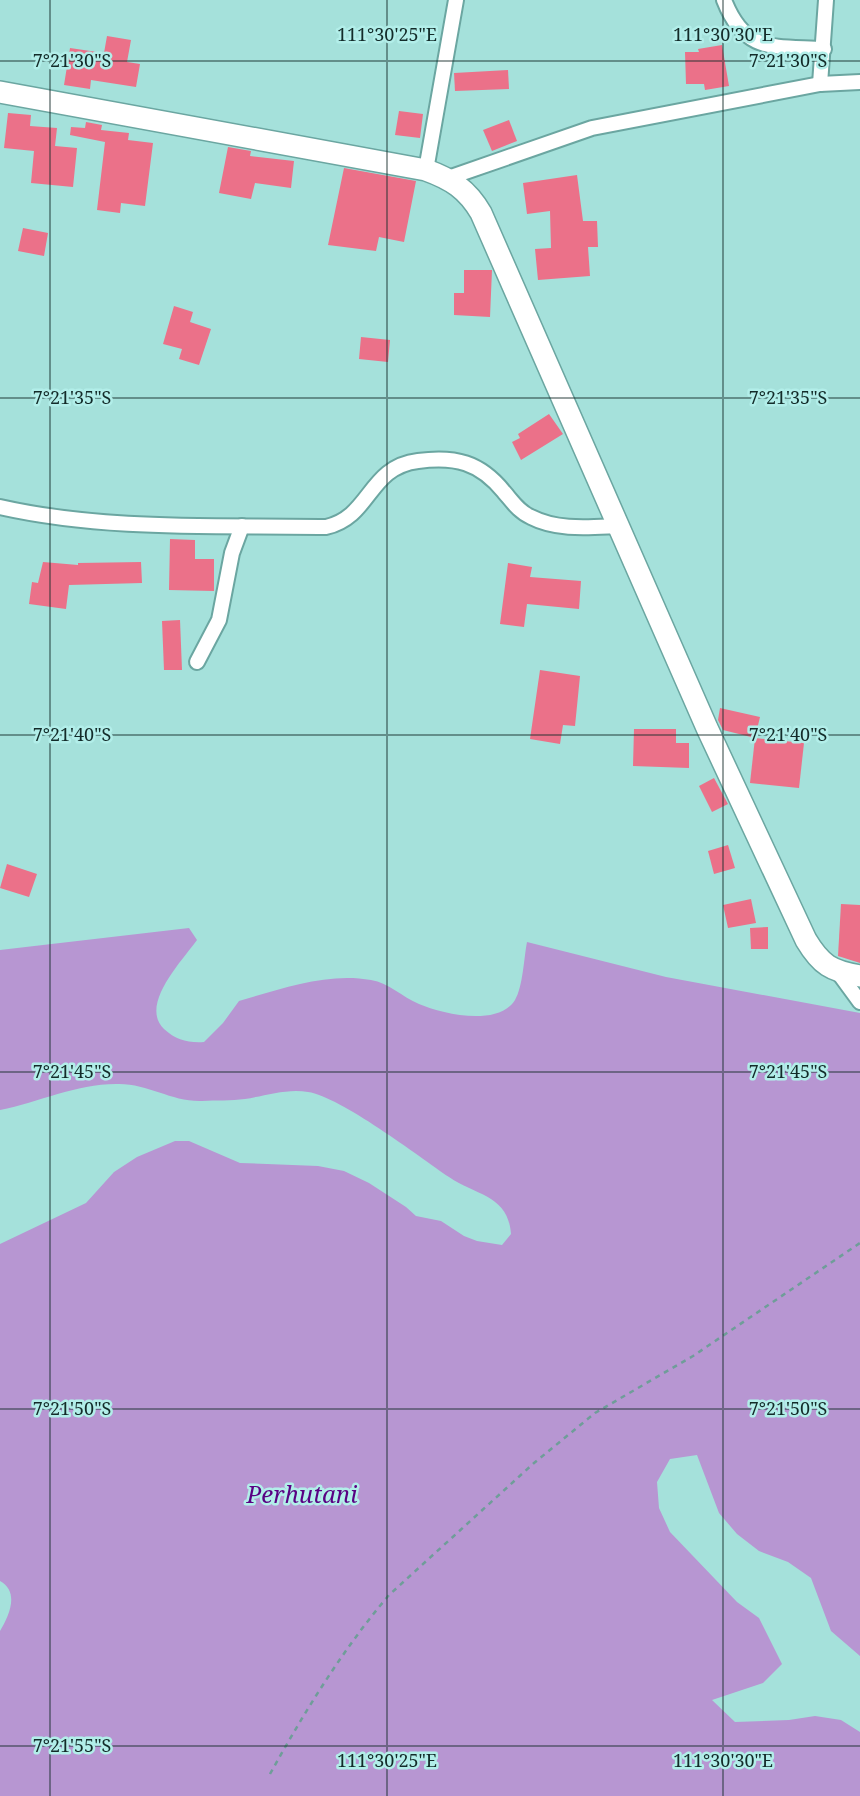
<svg xmlns="http://www.w3.org/2000/svg" width="860" height="1796" font-family="'Noto Serif',serif">
<rect width="100%" height="100%" fill="#a5e1db"/>
<path fill="#b796d2" d="M189,928L197,940C182,961 139,1005 164,1029C176,1040 188,1043 204,1042L223,1023L239,1001C281,989 327,972 371,980C389,983 402,997 419,1004C442,1014 498,1027 515,1000C523,987 524,957 527,942L666,977L860,1013V1656L831,1631L811,1578L788,1562L759,1551L737,1534L719,1513L697,1455L670,1459L657,1482L659,1508L670,1532L737,1602L759,1618L782,1664L763,1683L712,1700L735,1722L789,1720L815,1716L841,1720L860,1732V1796H0V1631C9,1616 20,1592 0,1581V1244L86,1203L114,1172L137,1157L175,1141H189L240,1163L318,1166L344,1171L369,1183L406,1207L416,1216L441,1221L464,1236L477,1241L502,1245L511,1234C508,1195 477,1196 449,1177C418,1156 341,1097 308,1092C288,1088 264,1096 245,1099C231,1101 216,1100 202,1101C172,1102 149,1084 119,1084C78,1083 40,1102 0,1110V950Z"/>
<g fill="#eb7189">
<path d="M107,36L131,40L127,62L140,64L136,87L91,80L90,89L64,85L70,48L104,53Z"/>
<path d="M722,45L729,86L705,90L704,84H686L685,52H699L698,49Z"/>
<path d="M508,70L509,89L455,91L454,73Z"/>
<path d="M399,111L423,114L420,138L395,135Z"/>
<path d="M8,113L31,115L30,126L57,128L55,146L77,148L73,187L31,183L34,151L4,148Z"/>
<path d="M509,120L517,141L492,151L483,130Z"/>
<path d="M86,122L102,125L101,130L129,133L128,140L153,143L145,206L121,203L120,213L97,210L105,142L70,135L71,127L85,128Z"/>
<path d="M228,147L251,151L250,156L294,161L291,188L255,183L251,199L219,193Z"/>
<path d="M344,168L416,181L404,242L379,237L376,251L328,245Z"/>
<path d="M577,175L583,221H597L598,247H588L590,276L538,280L535,249L551,248L550,211L527,214L523,183Z"/>
<path d="M23,228L48,233L44,256L18,251Z"/>
<path d="M464,270H492L490,317L454,315V293H464Z"/>
<path d="M174,306L193,312L190,322L211,329L199,365L179,359L182,349L163,344Z"/>
<path d="M361,337L390,340L388,362L359,359Z"/>
<path d="M549,414L563,434L521,460L512,442L520,438L518,434Z"/>
<path d="M170,539L195,540V559H214V591L169,590Z"/>
<path d="M43,562L78,565V563L141,562L142,583L69,585L66,609L29,604L32,582L38,583Z"/>
<path d="M508,563L532,567L530,577L581,581L579,609L527,604L524,627L500,624Z"/>
<path d="M180,620L182,670H164L162,621Z"/>
<path d="M540,670L580,676L575,726L563,725L560,744L530,739Z"/>
<path d="M720,708L760,717L755,738L723,730L718,720Z"/>
<path d="M634,729H676V743H689V768L633,766Z"/>
<path d="M755,738L804,743L799,788L750,783Z"/>
<path d="M714,778L728,804L712,812L699,786Z"/>
<path d="M728,845L735,868L714,874L708,851Z"/>
<path d="M7,864L37,874L29,897L0,888Z"/>
<path d="M751,899L756,923L728,928L723,905Z"/>
<path d="M841,904L860,905V963L838,956Z"/>
<path d="M768,927V949H751L750,928Z"/>
</g>
<g fill="none" stroke-linecap="round" stroke-linejoin="round">
<defs>
<g id="street">
<path d="M724,0C745,54 774,46 824,49"/>
<path d="M820,84L826,0"/>
<path d="M426,170L456,0"/>
<path d="M448,178L592,128L820,84L860,82"/>
<path d="M0,507C106,531 219,525 326,527C371,517 368,467 418,461C455,456 480,462 504,492C512,501 519,512 531,517C558,531 591,527 620,526"/>
<path d="M197,662L219,620L232,553L242,526"/>
<path d="M838,972L860,1002"/>
</g>
<path id="secondary" d="M0,92L426,170C451,179 467,189 481,213L707,728L806,940C821,965 831,971 860,976"/>
</defs>
<use href="#street" stroke="#6ba6a1" stroke-width="18"/>
<use href="#secondary" stroke="#6ba6a1" stroke-width="24"/>
<path stroke="#6f9d99" stroke-width="2.5" stroke-dasharray="5 5" stroke-linecap="butt" d="M270,1774C305,1711 343,1649 389,1595L534,1463L595,1413L693,1356L860,1243"/>
<use href="#street" stroke="#fff" stroke-width="14"/>
<use href="#secondary" stroke="#fff" stroke-width="21"/>
</g>
<path fill="none" stroke="#132b29" stroke-width="2" stroke-opacity="0.45" d="M50,0V1796M387,0V1796M723,0V1796M0,61H860M0,398H860M0,735H860M0,1072H860M0,1409H860M0,1746H860"/>
<g text-anchor="middle" stroke-width="5" stroke-linejoin="round" paint-order="stroke">
<g font-size="24" font-style="italic" fill="#590183" stroke="#b2eee9">
<text x="302" y="1503">Perhutani</text>
</g>
</g>
<g font-size="18" text-anchor="middle" fill="#132b29" stroke="#b2eee9" stroke-width="5" stroke-linejoin="round" paint-order="stroke">
<text x="387" y="41">111°30'25"E</text>
<text x="723" y="41">111°30'30"E</text>
<text x="72" y="67">7°21'30"S</text>
<text x="788" y="67">7°21'30"S</text>
<text x="72" y="404">7°21'35"S</text>
<text x="788" y="404">7°21'35"S</text>
<text x="72" y="741">7°21'40"S</text>
<text x="788" y="741">7°21'40"S</text>
<text x="72" y="1078">7°21'45"S</text>
<text x="788" y="1078">7°21'45"S</text>
<text x="72" y="1415">7°21'50"S</text>
<text x="788" y="1415">7°21'50"S</text>
<text x="72" y="1752">7°21'55"S</text>
<text x="387" y="1767">111°30'25"E</text>
<text x="723" y="1767">111°30'30"E</text>
</g>
</svg>
